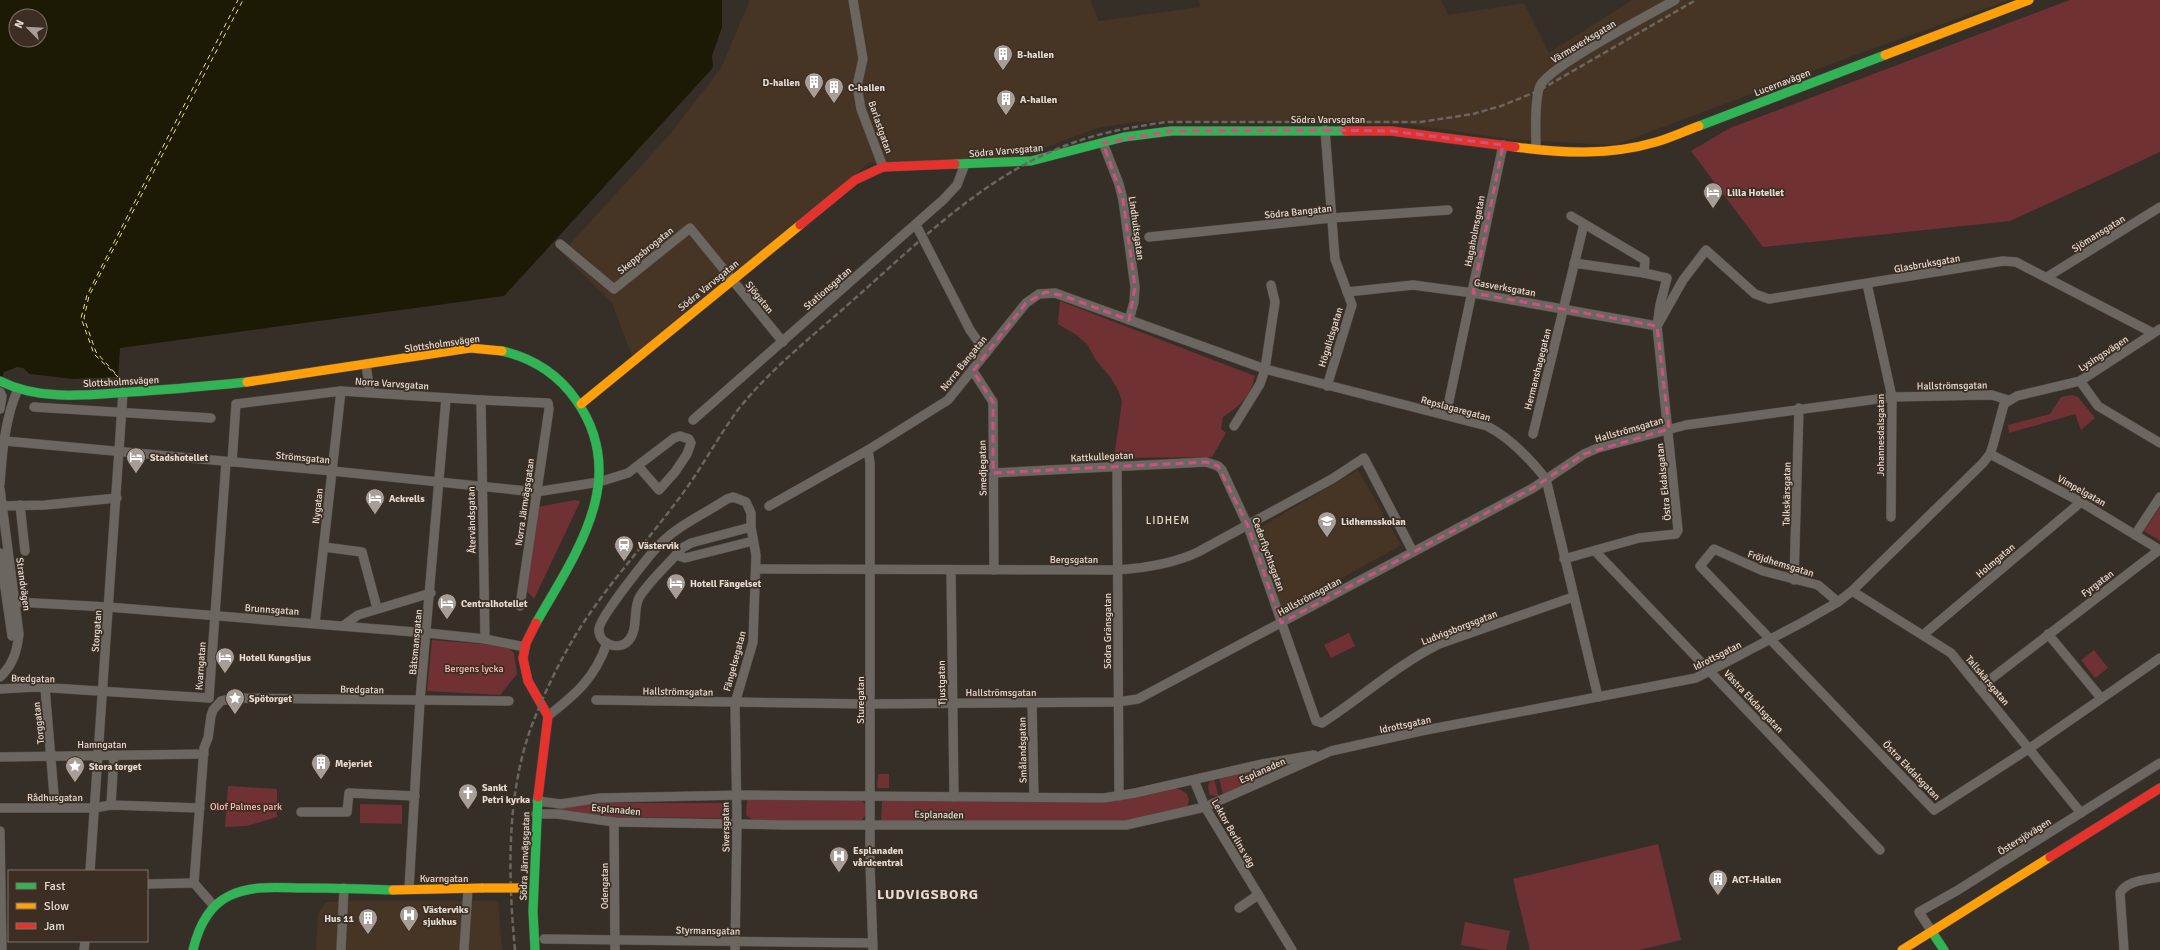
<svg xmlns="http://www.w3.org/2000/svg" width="2160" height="950" font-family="Signika,sans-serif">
<rect width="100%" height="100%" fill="#362f28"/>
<g fill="#463425">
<path d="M750,0H1090L1099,21L1200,7L1199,0H1441L1448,15L1524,3L1549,53L1632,0H2010L1869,50L1615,145L1508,139L1408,124L1174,121L1135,122L1097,128L1017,158L869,163L632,356L612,303L562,253L671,133L721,68Z"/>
<path d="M1358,470L1401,545L1283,611L1254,531Z"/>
<path d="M351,901H498L502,950H316L318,914L326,902Z"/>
</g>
<g fill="#6f3134">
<path d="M2070,0H2160V152L2010,221L1763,247L1691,151L1730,128Z"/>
<path d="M1060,301L1255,376C1251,395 1240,406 1223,417L1221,429L1226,433L1212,457L1114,458L1122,402L1119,392L1111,378L1096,360L1087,344L1075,334L1058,324Z"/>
<path d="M2072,395L2078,397L2095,418L2081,430L2075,414L2009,433L2008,425L2050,414L2061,397Z"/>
<path d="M575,500L580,501L579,504L534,599L526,590L538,507Z"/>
<path d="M2160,507V541L2144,531Z"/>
<path d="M1349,633L1355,646L1331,658L1324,645Z"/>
<path d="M432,640L506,646L514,653L517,674L500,695L427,691Z"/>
<path d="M2094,650L2108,668L2095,678L2081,660Z"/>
<path d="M1271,766L1273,769L1223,795L1219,778Z"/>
<path d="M878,774H889V788H877Z"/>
<path d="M1214,779L1219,797L1210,795C1208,789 1206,782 1214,779Z"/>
<path d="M228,786L277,789V817L247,826L225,827Z"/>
<path d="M1177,788L1186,793L1189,799L1187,808L1135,820L1113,822L881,821L882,801H1115Z"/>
<path d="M747,800H861L866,805L865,816L861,821L753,820L746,815Z"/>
<path d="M603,803H726V818L601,817L557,811V808Z"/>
<path d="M360,804L402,805V824L360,823Z"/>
<path d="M1658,844L1681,940L1639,950H1530L1513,879Z"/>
<path d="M1465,922L1510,931L1506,950H1489L1461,945Z"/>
</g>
<path fill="#1c1905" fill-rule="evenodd" d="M0,0H722V27L712,56L713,67L710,71L504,296L120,348L118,377L73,379L30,374L23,368L17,367L4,372L0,384ZM16,16H40V40H16Z"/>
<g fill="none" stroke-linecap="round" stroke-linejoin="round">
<g stroke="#ece378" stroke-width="1" stroke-dasharray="5 4" stroke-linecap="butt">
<path d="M115,373L96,352L84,318L89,296L243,0"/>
<path d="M118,377L94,354L81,318L87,295L238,0"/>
</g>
<defs>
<g id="street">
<path d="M853,0L863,59L857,86L861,109L883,167"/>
<path d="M1325,130L1335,259L1352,305L1327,386"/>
<path d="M1103,143L1119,184L1123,200L1135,287L1134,302L1129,320"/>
<path d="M1536,149C1536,132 1534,101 1540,86C1549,66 1651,14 1675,0"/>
<path d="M916,225L970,330L986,353"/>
<path d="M1149,237L1331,218L1448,210"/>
<path d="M560,244L614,289L690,228L783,342"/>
<path d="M1574,263L1644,273"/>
<path d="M2047,277L2160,207"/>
<path d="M1867,284L1892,397L1891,517"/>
<path d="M1347,292L1413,285L1473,293L1657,326L1660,305L1667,278L1644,273L1645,260L1571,216"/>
<path d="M366,365L370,392"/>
<path d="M973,371L993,402L994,570"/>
<path d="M2080,381L2098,406L2160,443"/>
<path d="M0,392L2,396L0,409"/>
<path d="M481,400L485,639"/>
<path d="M34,407L211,418"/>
<path d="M1446,415L1503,145"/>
<path d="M693,420L943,200L957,185L965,164"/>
<path d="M1234,426L1260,384L1265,369L1275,302L1271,285"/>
<path d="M1533,434L1584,224"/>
<path d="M5,441L332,471L536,492L599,482L628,473L674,438L680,436L689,439L691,443L687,454L675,472L659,490L639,467"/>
<path d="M868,450L870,463V864L873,950"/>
<path d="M1990,454L2081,502L2160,550"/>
<path d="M232,462L236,404L341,391L481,400L548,403L549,409L520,606"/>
<path d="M1117,466L1119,796"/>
<path d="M993,473L1206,462L1218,466L1222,470L1248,526L1316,721L1322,723C1361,698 1397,665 1439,644L1573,597"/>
<path d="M0,484C2,453 5,418 18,389"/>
<path d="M0,489L19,634C17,651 13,665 0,677"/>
<path d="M20,505L25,551"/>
<path d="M1,506L45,505L117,498"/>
<path d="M769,506L868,450L948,400L1026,303L1039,294L1055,293L1265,369L1487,426C1511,438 1530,459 1546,479L1598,697"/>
<path d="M2135,535L2160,497"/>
<path d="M324,547L362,552L377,608"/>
<path d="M1595,551L1880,850"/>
<path d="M0,553L12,636"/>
<path d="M676,555L685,558L753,541"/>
<path d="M1564,559L1639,538L1676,534L1678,530L1657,326L1683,280L1706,250L1755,294L1769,299L2003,261L2016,262L2153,333"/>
<path d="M756,569L1117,570C1146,568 1173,564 1198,552L1332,479L1364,458L1413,552"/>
<path d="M951,570L954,797"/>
<path d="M1794,580L1799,408"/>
<path d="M1852,591L1951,653L2081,813"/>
<path d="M16,602L108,607L427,633L485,639L525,647"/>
<path d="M1838,602L1818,585L1763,571L1714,549L1700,566L1934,810L2030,748L2160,658"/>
<path d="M315,623L341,391"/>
<path d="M343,626L358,615L431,593"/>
<path d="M2048,634L2101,698"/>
<path d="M1923,635L2081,502"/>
<path d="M45,688L55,807"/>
<path d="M1979,688L2159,550"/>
<path d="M0,689L36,687L209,698"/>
<path d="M209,698L226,462"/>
<path d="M596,700L871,704L1118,702L1138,699L1533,488L1584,454L1598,448L1686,425L1892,397L1992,395L2008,400"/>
<path d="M1032,703L1034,797"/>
<path d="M548,716C576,694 595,678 607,643"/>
<path d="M0,757L204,754"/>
<path d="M1194,780L1205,807L1292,950"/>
<path d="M537,801L561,804L600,798L744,795L1104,798L1135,793L1262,764L1314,755"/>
<path d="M111,805L114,755"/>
<path d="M0,808H94L111,805L200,808"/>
<path d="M301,812H347L349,793L415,796"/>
<path d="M536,814H558L614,822L786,825H1126L1205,807L1331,751L1421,731L1696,678L1803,622L1838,602L1852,591L1983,463L1990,454L1993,445L2004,404L2017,396L2080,381L2160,329"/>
<path d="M614,822L615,950"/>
<path d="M0,831L2,950"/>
<path d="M90,871L123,392"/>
<path d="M147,884L194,883"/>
<path d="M409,889L420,700L446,398"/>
<path d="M214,906L194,883L204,748L208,738L211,716L213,710L221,701L234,698L509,701"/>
<path d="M1239,908L1258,895"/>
<path d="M1932,932L1919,912L1958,890L2160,763"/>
<path d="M544,939L872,943"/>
<path d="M84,950L85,941"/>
<path d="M341,950L344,888"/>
<path d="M464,950L468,889"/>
<path d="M735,950L737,824L735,703L753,642L756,555L751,527V513L746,502L733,497L727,499C706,513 679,525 661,543C651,553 599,618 599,629C598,644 619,652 629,640C639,628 632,609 640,596C652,578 669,564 682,548L691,543L751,527"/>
<path d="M2124,950L2120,893C2127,880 2147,880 2160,877"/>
</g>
<g id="fast">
<path d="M1699,126L1885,55"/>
<path d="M955,164L1031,161L1124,137L1171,131H1346"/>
<path d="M502,351C532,358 558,374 576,400C631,478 576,553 536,623"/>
<path d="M0,381C39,401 86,395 129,392C168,390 208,386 247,382"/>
<path d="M1932,932L1944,950"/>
<path d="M193,950C198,929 208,906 229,896C253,884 282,888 307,888C336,888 364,889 393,890"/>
<path d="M535,950L533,911L538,797"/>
</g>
<g id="slow">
<path d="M1885,55L2029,0"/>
<path d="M1515,147C1562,153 1609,156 1656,142C1670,138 1685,131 1699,126"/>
<path d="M247,382L470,348L502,351"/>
<path d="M581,404L800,225"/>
<path d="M393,890L483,888"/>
<path d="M1902,950L2050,857"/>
</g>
<g id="jam">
<path d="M1346,131H1391L1515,147"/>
<path d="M800,225L855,180L883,167L955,164"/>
<path d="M536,623L526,643L523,658L528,681L548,716L538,797"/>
<path d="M2050,857L2160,788"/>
</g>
</defs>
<use href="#street" stroke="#514b44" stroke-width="10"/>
<use href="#fast" stroke="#514b44" stroke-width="10"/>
<use href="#slow" stroke="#514b44" stroke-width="10"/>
<use href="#jam" stroke="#514b44" stroke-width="10"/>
<use href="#street" stroke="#6c6661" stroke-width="9"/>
<use href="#fast" stroke="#30b455" stroke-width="9"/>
<use href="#slow" stroke="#ff9f0a" stroke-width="9"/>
<use href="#jam" stroke="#e5322d" stroke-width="9"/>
<path stroke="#6b655f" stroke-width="2.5" stroke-dasharray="6 3" stroke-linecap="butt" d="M515,950C508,877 506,794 532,725C545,691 561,658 580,628C609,583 645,544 677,501C699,473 716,440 737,411C770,369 813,336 852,301C916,245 977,182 1057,149C1092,134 1130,127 1167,122H1420L1473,114L1501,106L1538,91L1696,0"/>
<defs>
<path id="slow-bridge" d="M483,888H518"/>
</defs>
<use href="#slow-bridge" stroke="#514b44" stroke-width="10" stroke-linecap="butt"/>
<use href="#slow-bridge" stroke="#ff9f0a" stroke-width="9"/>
</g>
<path fill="none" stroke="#cc527f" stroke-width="3" stroke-dasharray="8 5" stroke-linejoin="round" d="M1325,130L1391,131L1503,145L1473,293L1657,326L1669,429L1584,454L1533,488L1281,623L1248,526L1218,466L1206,462L993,473V402L973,371L1026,303L1046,292L1064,296L1129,320L1135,287L1123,200L1103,143L1171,131Z"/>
<defs>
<symbol id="building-pin" viewBox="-11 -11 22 30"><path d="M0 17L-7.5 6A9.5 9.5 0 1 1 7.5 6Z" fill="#a79f97" stroke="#3c2e22"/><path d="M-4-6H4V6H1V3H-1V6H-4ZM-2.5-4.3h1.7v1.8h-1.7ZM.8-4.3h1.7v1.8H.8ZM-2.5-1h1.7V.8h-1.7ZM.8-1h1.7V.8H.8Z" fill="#fff"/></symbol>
<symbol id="hotel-pin" viewBox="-11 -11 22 30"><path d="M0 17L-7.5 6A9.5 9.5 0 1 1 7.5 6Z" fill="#a79f97" stroke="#3c2e22"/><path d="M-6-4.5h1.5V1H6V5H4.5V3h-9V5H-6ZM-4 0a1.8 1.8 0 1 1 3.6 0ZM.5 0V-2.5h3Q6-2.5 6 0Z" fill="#fff"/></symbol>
<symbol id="school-pin" viewBox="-11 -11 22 30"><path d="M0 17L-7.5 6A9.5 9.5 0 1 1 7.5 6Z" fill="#a79f97" stroke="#3c2e22"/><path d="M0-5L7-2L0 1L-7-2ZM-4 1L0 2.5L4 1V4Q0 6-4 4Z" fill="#fff"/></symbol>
<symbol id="station-pin" viewBox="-11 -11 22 30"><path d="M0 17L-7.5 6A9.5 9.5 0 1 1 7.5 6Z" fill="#a79f97" stroke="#3c2e22"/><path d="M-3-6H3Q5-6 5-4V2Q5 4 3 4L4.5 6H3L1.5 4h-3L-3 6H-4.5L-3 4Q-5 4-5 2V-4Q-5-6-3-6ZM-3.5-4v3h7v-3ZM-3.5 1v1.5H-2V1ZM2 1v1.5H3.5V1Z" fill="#fff"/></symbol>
<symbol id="sight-pin" viewBox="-11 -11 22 30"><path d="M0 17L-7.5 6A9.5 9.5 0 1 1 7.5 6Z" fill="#a79f97" stroke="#3c2e22"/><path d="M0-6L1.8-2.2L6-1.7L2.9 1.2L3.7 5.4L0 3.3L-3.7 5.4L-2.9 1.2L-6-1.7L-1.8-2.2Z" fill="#fff"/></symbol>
<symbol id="church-pin" viewBox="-11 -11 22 30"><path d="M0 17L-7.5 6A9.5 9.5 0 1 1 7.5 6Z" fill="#a79f97" stroke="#3c2e22"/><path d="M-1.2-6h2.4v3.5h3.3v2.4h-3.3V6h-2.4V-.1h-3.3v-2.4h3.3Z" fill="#fff"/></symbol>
<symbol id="hospital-pin" viewBox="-11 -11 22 30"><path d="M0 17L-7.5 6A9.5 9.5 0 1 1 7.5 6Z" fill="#a79f97" stroke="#3c2e22"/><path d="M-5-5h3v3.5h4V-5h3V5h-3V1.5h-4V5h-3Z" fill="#fff"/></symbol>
</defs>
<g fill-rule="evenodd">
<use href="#building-pin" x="992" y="43" width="22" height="30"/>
<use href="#building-pin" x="803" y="71" width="22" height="30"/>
<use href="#building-pin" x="823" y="76" width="22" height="30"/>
<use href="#building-pin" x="995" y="88" width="22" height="30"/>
<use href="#hotel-pin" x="1702" y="181" width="22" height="30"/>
<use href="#hotel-pin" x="125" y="446" width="22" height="30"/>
<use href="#hotel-pin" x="364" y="487" width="22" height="30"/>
<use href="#school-pin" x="1316" y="510" width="22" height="30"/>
<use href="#station-pin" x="613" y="534" width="22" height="30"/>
<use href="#hotel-pin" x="665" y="572" width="22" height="30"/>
<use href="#hotel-pin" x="436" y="592" width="22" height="30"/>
<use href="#hotel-pin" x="214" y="646" width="22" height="30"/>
<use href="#sight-pin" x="224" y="687" width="22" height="30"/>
<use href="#building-pin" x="310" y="752" width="22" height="30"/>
<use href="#sight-pin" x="64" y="755" width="22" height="30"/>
<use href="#church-pin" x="457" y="782" width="22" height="30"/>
<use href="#hospital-pin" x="828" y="845" width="22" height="30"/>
<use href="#building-pin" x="1707" y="868" width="22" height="30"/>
<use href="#hospital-pin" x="398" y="904" width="22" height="30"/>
<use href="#building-pin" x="357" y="907" width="22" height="30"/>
</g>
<g text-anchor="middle" stroke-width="3.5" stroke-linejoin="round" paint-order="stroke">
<g font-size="10" fill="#e4dbd3" stroke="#3c2e22">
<text transform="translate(1583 41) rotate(-31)" y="4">Värmeverksgatan</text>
<text transform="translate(1782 82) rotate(-21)" y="4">Lucernavägen</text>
<text x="1328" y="123">Södra Varvsgatan</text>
<text transform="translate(881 127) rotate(71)" y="4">Barlastgatan</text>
<text transform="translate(1006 150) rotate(-5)" y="4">Södra Varvsgatan</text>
<text transform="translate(1298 211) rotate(-6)" y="4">Södra Bangatan</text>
<text transform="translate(1137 228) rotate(82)" y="4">Lindhultsgatan</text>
<text transform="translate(1474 231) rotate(-79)" y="4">Hagaholmsgatan</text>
<text transform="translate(2098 233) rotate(-32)" y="4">Sjömansgatan</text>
<text transform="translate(645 250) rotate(-39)" y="4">Skeppsbrogatan</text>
<text transform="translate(1927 263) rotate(-10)" y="4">Glasbruksgatan</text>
<text transform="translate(708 285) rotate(-39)" y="4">Södra Varvsgatan</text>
<text transform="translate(1505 287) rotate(10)" y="4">Gasverksgatan</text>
<text transform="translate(827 288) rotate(-41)" y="4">Stationsgatan</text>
<text transform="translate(760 297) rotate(51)" y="4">Sjögatan</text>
<text transform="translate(1330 337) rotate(-73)" y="4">Högalidsgatan</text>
<text transform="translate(442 343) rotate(-8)" y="4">Slottsholmsvägen</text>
<text transform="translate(2103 353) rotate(-33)" y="4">Lysingsvägen</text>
<text transform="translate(963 363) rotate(-51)" y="4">Norra Bangatan</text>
<text transform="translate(1537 369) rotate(-76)" y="4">Hermanshagegatan</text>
<text transform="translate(121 381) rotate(-3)" y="4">Slottsholmsvägen</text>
<text transform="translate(392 383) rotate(4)" y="4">Norra Varvsgatan</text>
<text transform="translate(1952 385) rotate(-1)" y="4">Hallströmsgatan</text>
<text transform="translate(1456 408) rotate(15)" y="4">Repslagaregatan</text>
<text transform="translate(1629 429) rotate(-16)" y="4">Hallströmsgatan</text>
<text transform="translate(1880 435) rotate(-90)" y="4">Johannesdalsgatan</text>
<text transform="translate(1102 456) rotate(-3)" y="4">Kattkullegatan</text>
<text transform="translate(303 457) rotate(5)" y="4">Strömsgatan</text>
<text transform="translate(982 468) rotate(-91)" y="4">Smedjegatan</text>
<text transform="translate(1663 482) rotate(-96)" y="4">Östra Ekdalsgatan</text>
<text transform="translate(2082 490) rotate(29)" y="4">Vimpelgatan</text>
<text transform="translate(1786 494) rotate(-89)" y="4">Talkskärsgatan</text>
<text transform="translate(524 502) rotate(-82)" y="4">Norra Järnvägsgatan</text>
<text transform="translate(317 506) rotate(-84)" y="4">Nygatan</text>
<text transform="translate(471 520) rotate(-91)" y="4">Återvändsgatan</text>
<text transform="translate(1269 554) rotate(70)" y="4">Cederflychtsgatan</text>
<text x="1074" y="563">Bergsgatan</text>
<text transform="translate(1995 560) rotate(-40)" y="4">Holmgatan</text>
<text transform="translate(1781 563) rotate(17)" y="4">Fröjdhemsgatan</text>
<text transform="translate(2097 583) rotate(-37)" y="4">Fyrgatan</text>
<text transform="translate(24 584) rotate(82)" y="4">Strandvägen</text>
<text transform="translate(1309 596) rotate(-28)" y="4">Hallströmsgatan</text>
<text transform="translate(272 609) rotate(4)" y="4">Brunnsgatan</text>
<text transform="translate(1459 627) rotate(-21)" y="4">Ludvigsborgsgatan</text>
<text transform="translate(96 631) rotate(-86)" y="4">Storgatan</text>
<text transform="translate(1107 631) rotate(-90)" y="4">Södra Gränsgatan</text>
<text transform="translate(415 642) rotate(-85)" y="4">Båtsmansgatan</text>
<text transform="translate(1717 655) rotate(-27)" y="4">Idrottsgatan</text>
<text transform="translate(734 661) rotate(-75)" y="4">Fängelsegatan</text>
<text transform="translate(200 666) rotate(-86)" y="4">Kvarngatan</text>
<text transform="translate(33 678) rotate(1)" y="4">Bredgatan</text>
<text transform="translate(1988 680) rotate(50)" y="4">Tallskärsgatan</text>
<text transform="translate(941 683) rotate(-91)" y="4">Tjustgatan</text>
<text transform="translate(362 689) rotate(1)" y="4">Bredgatan</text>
<text transform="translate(678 691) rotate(1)" y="4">Hallströmsgatan</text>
<text x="1001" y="696">Hallströmsgatan</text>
<text transform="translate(860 700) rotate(-90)" y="4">Sturegatan</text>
<text transform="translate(1754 701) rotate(47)" y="4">Västra Ekdalsgatan</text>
<text transform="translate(38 723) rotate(-96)" y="4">Torggatan</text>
<text transform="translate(1405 724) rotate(-12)" y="4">Idrottsgatan</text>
<text x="102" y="748">Hamngatan</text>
<text transform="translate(1022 750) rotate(-91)" y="4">Smålandsgatan</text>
<text transform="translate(1262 770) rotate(-24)" y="4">Esplanaden</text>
<text transform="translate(1912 770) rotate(46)" y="4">Östra Ekdalsgatan</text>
<text x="55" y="801">Rådhusgatan</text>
<text transform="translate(616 809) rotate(5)" y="4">Esplanaden</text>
<text transform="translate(939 814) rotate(1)" y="4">Esplanaden</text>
<text transform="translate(725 827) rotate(-91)" y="4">Siversgatan</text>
<text transform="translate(1234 833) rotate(60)" y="4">Lektor Berlins väg</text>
<text transform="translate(2024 836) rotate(-32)" y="4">Östersjövägen</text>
<text transform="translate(524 856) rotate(-88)" y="4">Södra Järnvägsgatan</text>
<text x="444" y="882">Kvarngatan</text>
<text transform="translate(604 886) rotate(-90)" y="4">Odengatan</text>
<text transform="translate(708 930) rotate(1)" y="4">Styrmansgatan</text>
</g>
<g font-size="10" font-weight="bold" fill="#e4dbd3" stroke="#3c2e22" text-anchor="start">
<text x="1017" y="58">B-hallen</text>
<text x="800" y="86" text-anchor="end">D-hallen</text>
<text x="848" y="91">C-hallen</text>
<text x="1020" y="103">A-hallen</text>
<text x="1727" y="196">Lilla Hotellet</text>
<text x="150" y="461">Stadshotellet</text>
<text x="389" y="502">Ackrells</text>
<text x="1341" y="525">Lidhemsskolan</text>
<text x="638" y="549">Västervik</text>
<text x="690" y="587">Hotell Fängelset</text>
<text x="461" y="607">Centralhotellet</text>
<text x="239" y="661">Hotell Kungsljus</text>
<text x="249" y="702">Spötorget</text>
<text x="335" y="767">Mejeriet</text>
<text x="89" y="770">Stora torget</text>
<text x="482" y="791">Sankt<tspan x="482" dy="12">Petri kyrka</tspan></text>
<text x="853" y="854">Esplanaden<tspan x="853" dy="12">vårdcentral</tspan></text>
<text x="1732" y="883">ACT-Hallen</text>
<text x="423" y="913">Västerviks<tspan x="423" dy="12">sjukhus</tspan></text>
<text x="354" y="922" text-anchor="end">Hus 11</text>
</g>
<g font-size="10" fill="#ffbcbd" stroke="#3c2e22">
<text x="474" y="672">Bergens lycka</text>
<text x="246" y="810">Olof Palmes park</text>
</g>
<g font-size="11" letter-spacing="1" fill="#e4dbd3" stroke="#3c2e22">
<text x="1168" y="524">LIDHEM</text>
</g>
<g font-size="14" font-weight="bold" letter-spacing="1" fill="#e4dbd3" stroke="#3c2e22">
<text x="928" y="899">LUDVIGSBORG</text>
</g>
</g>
<rect x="8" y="870" width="140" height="72" fill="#3c2e22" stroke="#7f7369"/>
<rect x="16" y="883" width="20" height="6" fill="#30b455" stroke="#7f7369"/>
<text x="44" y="890" font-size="12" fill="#e4dbd3">Fast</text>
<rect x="16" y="903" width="20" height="6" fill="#ff9f0a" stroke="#7f7369"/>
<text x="44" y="910" font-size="12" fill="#e4dbd3">Slow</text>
<rect x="16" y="923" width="20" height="6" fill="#e5322d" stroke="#7f7369"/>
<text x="44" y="930" font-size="12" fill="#e4dbd3">Jam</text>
<g transform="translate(28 28) rotate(294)"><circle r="19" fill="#3c2e22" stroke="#7f7369"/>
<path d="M0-3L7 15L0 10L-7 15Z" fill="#a79f97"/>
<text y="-6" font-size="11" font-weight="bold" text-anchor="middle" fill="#e4dbd3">N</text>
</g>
</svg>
